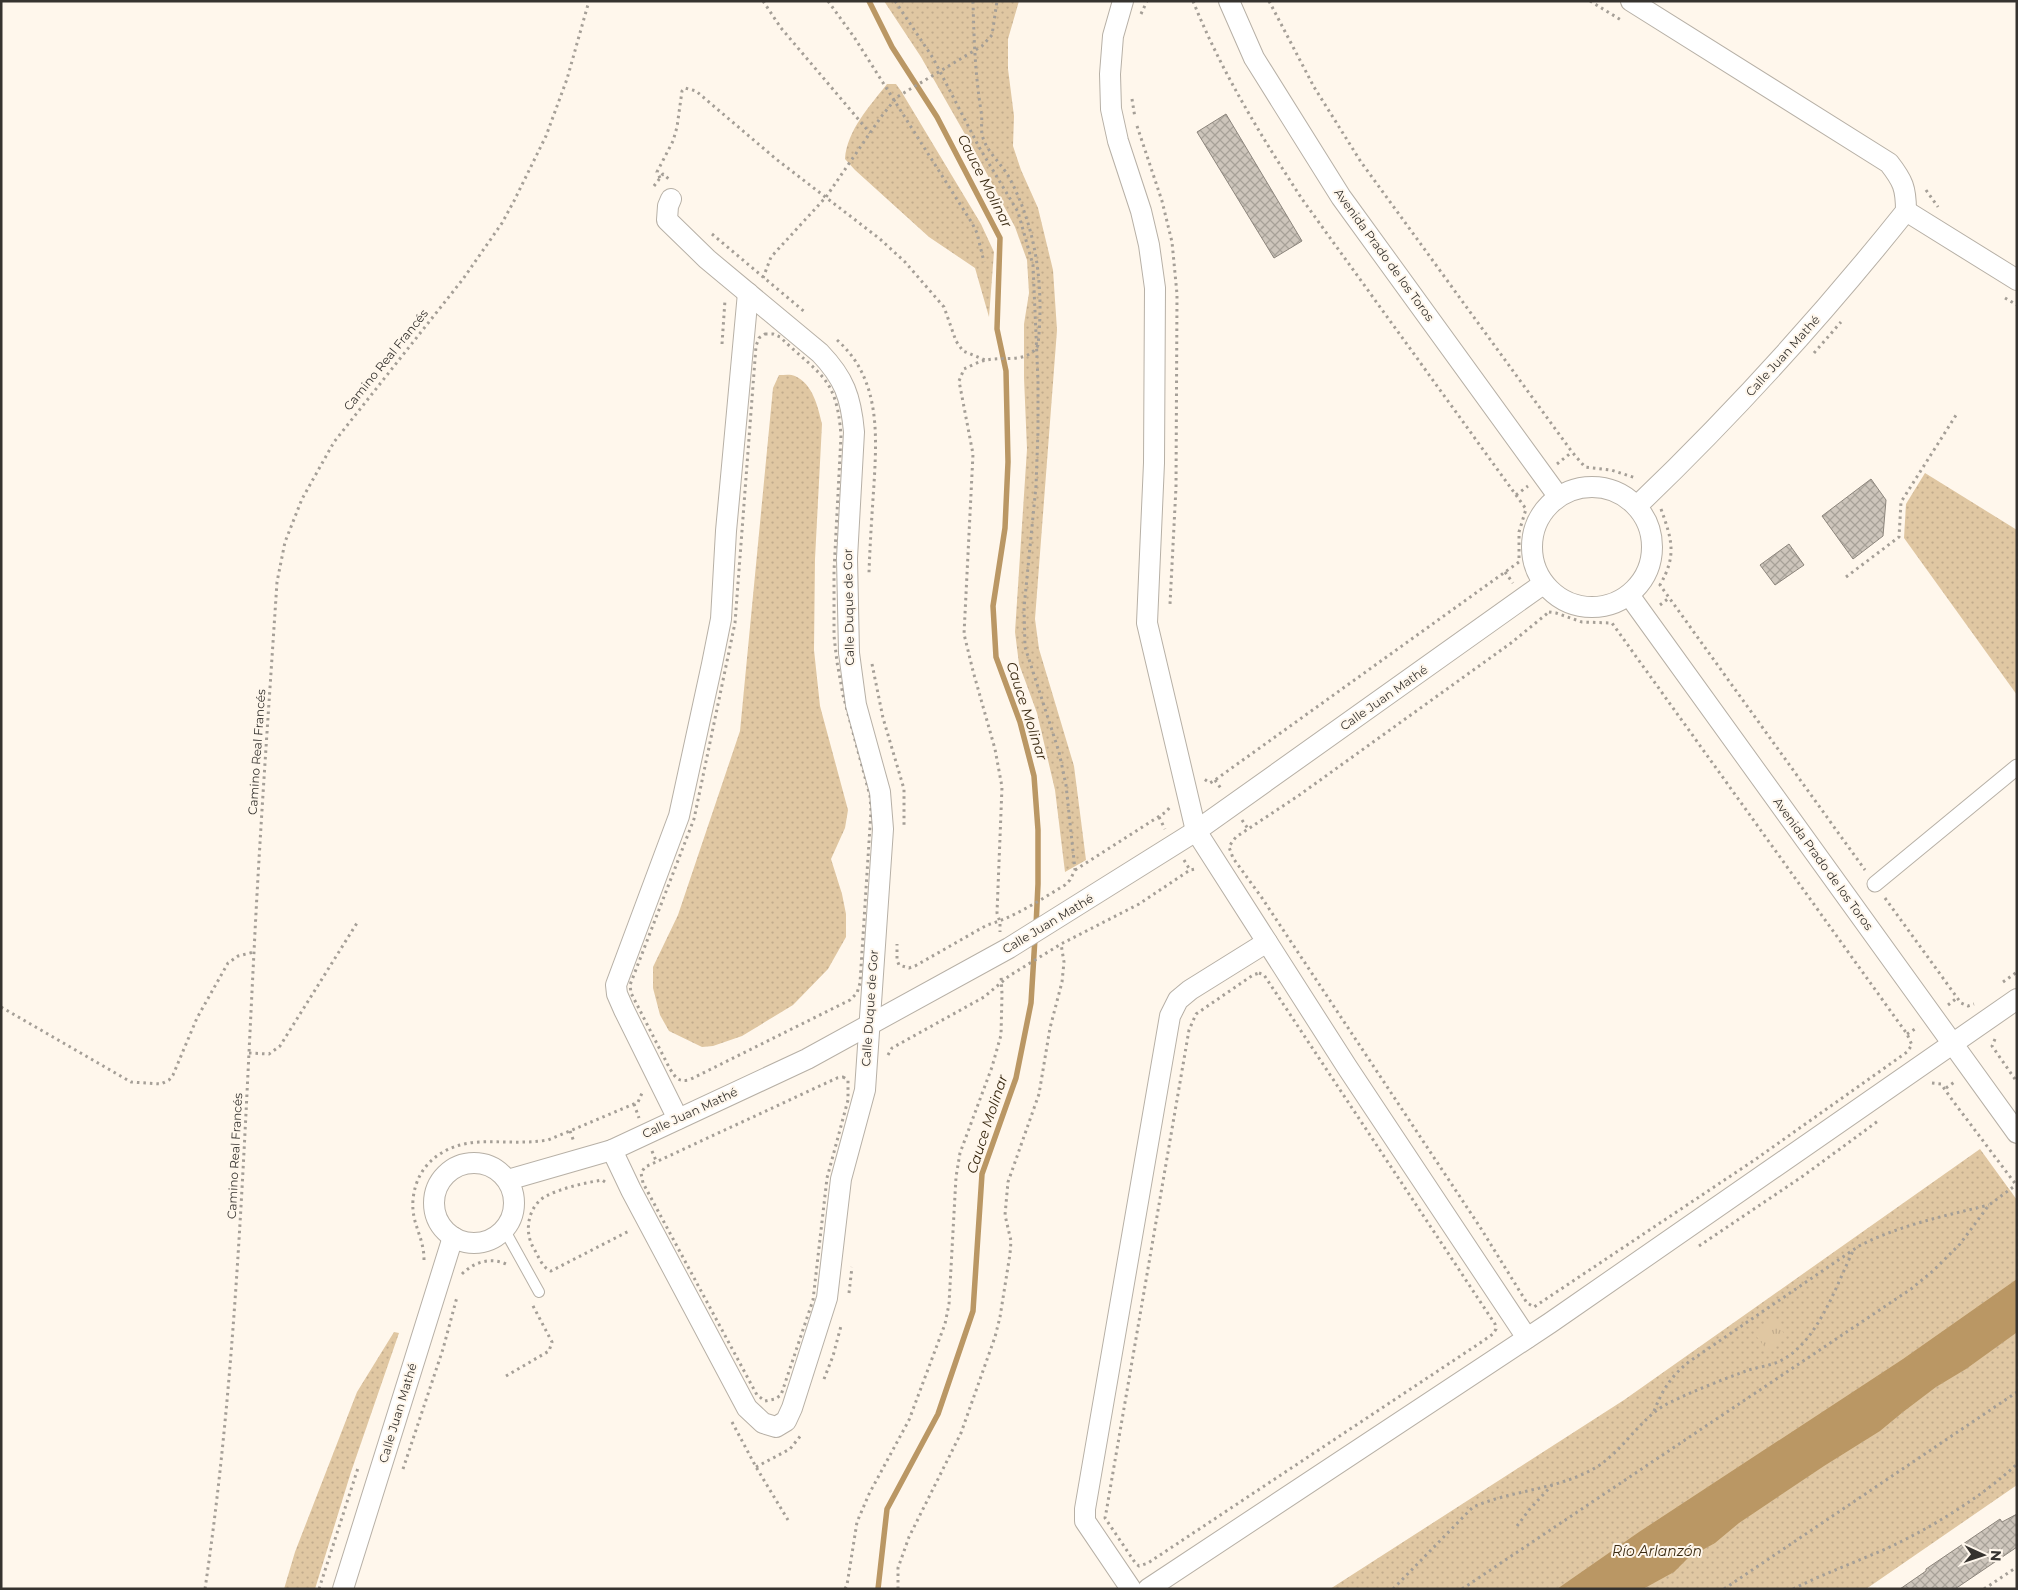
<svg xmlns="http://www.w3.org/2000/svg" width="2018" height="1590" font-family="Montserrat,sans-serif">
<defs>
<pattern id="grass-dots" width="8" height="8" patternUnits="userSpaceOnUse" patternTransform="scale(1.25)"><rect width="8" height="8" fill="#e0c7a2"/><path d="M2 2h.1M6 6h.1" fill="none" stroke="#c1ab8c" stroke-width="1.8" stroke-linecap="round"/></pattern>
<pattern id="park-tufts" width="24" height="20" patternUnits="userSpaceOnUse" patternTransform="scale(1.25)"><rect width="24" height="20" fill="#e0c7a2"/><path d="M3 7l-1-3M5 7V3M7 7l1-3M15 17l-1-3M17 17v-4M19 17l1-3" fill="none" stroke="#c1ab8c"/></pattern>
<pattern id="building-cross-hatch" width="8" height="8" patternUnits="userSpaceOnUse" patternTransform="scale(1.25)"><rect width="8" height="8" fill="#cdc5bb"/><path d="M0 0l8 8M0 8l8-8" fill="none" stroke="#a7a198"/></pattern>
</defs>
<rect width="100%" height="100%" fill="#fff7ec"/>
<g fill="url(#grass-dots)">
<path d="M884,1H1019L1008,39V69L1014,116L1013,146L1021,170L1038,208L1053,270L1057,330L1035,619L1039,649L1074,766L1086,860L1065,872L1055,790L1037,713L1019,664L1015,632L1027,449L1024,378V324L1029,293L1027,260L1015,227L978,157L921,57Z"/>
<path d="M887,84H896L901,91L981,224L994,252L989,317L975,268L929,237L855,170L845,159C847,130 870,106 887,84Z"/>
<path d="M779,375C784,375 791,374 795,376C813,384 818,407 822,424L815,559L814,650L820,706L848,810L845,828L831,859L842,894L846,914V937L828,969L793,1005L742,1036L713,1046L702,1047L669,1031L660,1015L653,988V967L678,915L740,731L773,388Z"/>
<path d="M1925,473L2017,530V695L1904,538L1906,504Z"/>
<path d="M1980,1149L2017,1200V1485L1866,1589H1330L1624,1400Z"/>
<path d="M394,1332L399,1333L351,1472L315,1589H284L295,1552L357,1392Z"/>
</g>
<path fill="url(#park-tufts)" d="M1773,1318L1785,1335L1767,1350L1754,1333Z"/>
<path fill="#ba9764" d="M2017,1279L2016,1333L1966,1369L1936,1387L1903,1412L1880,1431L1824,1466L1739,1523L1715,1543L1688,1558L1674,1572L1643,1589H1557L1639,1532L1903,1359Z"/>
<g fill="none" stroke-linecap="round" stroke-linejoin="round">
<g stroke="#ba9764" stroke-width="5.5">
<path d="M869,1L892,47L937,117L1000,238L997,329L1006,371L1008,462L1005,528L993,606L996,657L1020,722L1034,776L1038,830V884L1036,926"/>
<path d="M878,1589L887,1509L938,1414L973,1311L982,1174L1016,1078L1031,1003L1035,938"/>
</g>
</g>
<g fill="url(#building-cross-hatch)" stroke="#8c857c">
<path d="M1226,114L1302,241L1274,258L1197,132Z"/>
<path d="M1871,479L1886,500L1883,536L1853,559L1822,516Z"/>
<path d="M1789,544L1804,565L1775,585L1760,565Z"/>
<path d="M2017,1514V1547L1955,1589H1900L1926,1571V1569L2000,1519L2002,1522Z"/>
</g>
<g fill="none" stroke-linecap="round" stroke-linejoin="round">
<defs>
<path id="service" d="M504,1229L539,1292"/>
<path id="pedestrian" d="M1875,884L2017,767"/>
<g id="minor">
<path d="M1123,1L1113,36L1110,74L1111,109L1118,141L1141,211L1149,245L1155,288L1154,463L1147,623L1196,831L1347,1067L1527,1338"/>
<path d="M1229,1L1254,58L1341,197L1558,496"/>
<path d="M1631,1L1889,163C1903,181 1906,188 1906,211C1823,315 1733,414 1637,506"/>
<path d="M1906,211L2017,280"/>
<circle cx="1592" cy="547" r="60"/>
<path d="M1629,595L2017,1133"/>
<path d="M678,1119L624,1010L617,994L616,985L679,816L712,664L721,619L726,531L748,293"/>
<path d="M612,1150L631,1190L747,1408L763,1423L776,1427L786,1421L792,1408L827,1298L841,1179L865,1090L883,829L880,792L856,705L849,653L847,558L854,432C851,397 844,378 820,353L707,259L667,220L668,206L671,199"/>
<circle cx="474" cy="1203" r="40"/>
<path d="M508,1180L612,1150L807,1059L1009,948L1196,831L1543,584"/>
<path d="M343,1589L453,1237"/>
<path d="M1131,1589L1085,1521V1509L1170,1016L1178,1000L1190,990L1267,942"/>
<path d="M1148,1589L1550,1323L2017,999"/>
</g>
</defs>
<use href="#service" stroke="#b7b0a6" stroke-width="12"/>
<use href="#pedestrian" stroke="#b7b0a6" stroke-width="17"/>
<use href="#minor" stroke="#b7b0a6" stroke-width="22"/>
<g stroke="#a59f97" stroke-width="3" stroke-dasharray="2.5 4" stroke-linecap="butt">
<path d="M763,1L781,28L870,133"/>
<path d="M828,1L854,37L972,223L977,233L984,262"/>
<path d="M895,1L933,58L979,147L1018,212L1033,265L1038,381V431L1036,486L1024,608L1025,647L1059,752L1066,785L1075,870L1070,880L1065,885C1040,900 1015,917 987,925L915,966L909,968L899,965L897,960V944"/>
<path d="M973,1C974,41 975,72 981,111C983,120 980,129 983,138C988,153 1002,164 1010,179C1037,231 1044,287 1038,345C1028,364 1004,356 987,360C979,361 971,366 964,369L959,381L973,454L964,634L973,671L995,749L1002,787L997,913L1000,922V932"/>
<path d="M1193,1C1221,71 1261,136 1302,199L1526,509L1519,532V562L1215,780L1210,783L1204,779"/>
<path d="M1269,1L1314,87L1361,162L1572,452L1585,467L1611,470L1636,478"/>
<path d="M1590,1L1621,20"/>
<path d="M1141,14L1147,1"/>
<path d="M1132,99L1135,118"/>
<path d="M1137,126L1162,201L1172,242L1177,294L1176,487L1170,604"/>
<path d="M660,178L657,172L673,141L677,127L682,91L685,88L696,91L776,159L880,239L905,262L944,307L956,341L963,351L985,360"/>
<path d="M654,186L663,174L670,180"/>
<path d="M1926,190L1938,207"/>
<path d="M712,234L806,313"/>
<path d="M763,278L771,257L826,197L881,117L897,97L982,46L992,35L997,1"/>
<path d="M2005,298L2017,305"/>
<path d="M765,334H773L780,337C819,375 837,376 841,436L834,571V636L837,662L843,695L870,796L871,811L860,983L857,993L850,1000L689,1080C678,1082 676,1078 670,1069L631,993L630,985L694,819L735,623L756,346L759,338Z"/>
<path d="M837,340C880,378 877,433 874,484C872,514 870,543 869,573"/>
<path d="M722,344L725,300"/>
<path d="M1814,353L1841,322"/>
<path d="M1557,464L1572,452"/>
<path d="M1516,495L1528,486"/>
<path d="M1661,509C1672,540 1677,555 1660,585L1865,870"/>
<path d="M1505,572L1513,583"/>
<path d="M1846,577L1899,537L1901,502L1958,412"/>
<path d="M1660,605L1669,598"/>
<path d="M1549,612L1556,613L1582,622L1612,623L1907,1034L1912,1045L1907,1052L1756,1159L1534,1307L1527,1303L1480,1227L1262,898L1233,858L1229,847L1232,842L1236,837L1298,796L1511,643Z"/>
<path d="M872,664L883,718L904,789V828"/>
<path d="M1215,780L1222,790"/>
<path d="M1159,817L1165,829"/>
<path d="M1242,820L1249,830"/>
<path d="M1184,860L1190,870"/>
<path d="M1075,870L1166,812L1170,807"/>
<path d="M1885,898L1961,1003L1968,1006L1974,1004"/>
<path d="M1259,973L1264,975L1495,1324L1496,1329L1493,1334L1480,1343L1148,1563L1139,1566L1136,1564L1105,1518L1106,1513L1189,1030L1196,1014L1253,975Z"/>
<path d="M2003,982L2017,972"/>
<path d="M1948,1005L1957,998"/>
<path d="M1,1007L131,1082L161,1084L169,1080L173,1075L197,1018L228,963L238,956L254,952"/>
<path d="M1907,1034L1918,1027"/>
<path d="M1995,1039L1992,1046L2017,1082"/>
<path d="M249,1053L269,1054L280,1046L357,923"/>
<path d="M888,1055L892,1048L984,997L1009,976L1061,944L1139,904L1190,870L1195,869L1197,871"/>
<path d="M843,1077L848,1080V1100L827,1178L813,1300L781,1395L775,1399L765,1401L757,1395L643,1183L641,1173L645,1167L837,1078Z"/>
<path d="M1932,1083L1941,1084L1953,1101L2017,1186"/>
<path d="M1946,1088L1956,1081"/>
<path d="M634,1104L639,1118"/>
<path d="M570,1131L574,1142"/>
<path d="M652,1151L657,1163"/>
<path d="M605,1182L602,1180C584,1183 562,1188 546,1196C528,1206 524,1231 533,1247C538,1255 542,1268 551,1271L629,1231"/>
<path d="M1699,1246L1803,1176L1878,1121"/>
<path d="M424,1260C424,1236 411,1224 413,1200C416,1164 444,1144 479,1142C502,1141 524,1144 548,1140L634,1104L638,1102L642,1093"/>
<path d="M462,1274C474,1262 490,1257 506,1264"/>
<path d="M849,1293L852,1267"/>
<path d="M506,1376L549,1351L552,1342L532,1304"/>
<path d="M824,1379L833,1356L841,1326"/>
<path d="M1654,1411C1663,1389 1671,1376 1690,1361L1859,1246C1900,1225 1944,1216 1989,1205"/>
<path d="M732,1422L756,1467L788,1520"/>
<path d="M756,1467L790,1449L802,1434"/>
<path d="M403,1469L443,1349L457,1297"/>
<path d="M1517,1526L1529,1510L1552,1485"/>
<path d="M205,1589C236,1378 243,1165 254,952C260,829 269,705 277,582L285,542L302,499L334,442L463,279L502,223L514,201L546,136L567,79L589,1"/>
<path d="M319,1589L358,1468"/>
<path d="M845,1589L847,1585L857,1522L869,1494L909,1420L945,1324L949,1304L956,1177L960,1153L992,1067L1001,1035L1002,994L1001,975"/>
<path d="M898,1589V1568L909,1537L961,1433L995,1337L1000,1317L1010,1254L1011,1241L1005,1215L1008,1182L1039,1094L1050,1028L1062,982L1064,962L1061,944"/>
<path d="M1393,1589L1473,1507C1512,1490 1557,1490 1595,1468C1622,1452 1638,1421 1665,1405C1690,1392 1719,1381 1746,1371C1757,1367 1771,1366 1782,1360C1818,1341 1836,1286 1853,1251"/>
<path d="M1462,1589L1911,1289L1933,1271L1960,1244L1989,1205L2016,1185"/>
<path d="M1724,1589L2017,1392"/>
<path d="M1793,1589C1825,1573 1859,1561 1892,1546C1934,1526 1983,1496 2017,1464"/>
<path d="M1984,1589L2017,1567"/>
</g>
<use href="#service" stroke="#fff" stroke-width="10"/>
<use href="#pedestrian" stroke="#fff" stroke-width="15"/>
<use href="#minor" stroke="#fff" stroke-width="20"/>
</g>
<g text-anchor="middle" stroke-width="4" stroke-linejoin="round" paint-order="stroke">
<g font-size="12" fill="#36332f" stroke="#fff7ec">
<text transform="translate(1384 255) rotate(54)" y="4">Avenida Prado de los Toros</text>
<text transform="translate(1783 356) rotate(-48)" y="4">Calle Juan Mathé</text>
<text transform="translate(386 360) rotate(-51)" y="4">Camino Real Francés</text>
<text transform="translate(849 607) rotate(-91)" y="4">Calle Duque de Gor</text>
<text transform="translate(1384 698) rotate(-35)" y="4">Calle Juan Mathé</text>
<text transform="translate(257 752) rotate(-86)" y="4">Camino Real Francés</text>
<text transform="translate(1823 864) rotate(54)" y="4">Avenida Prado de los Toros</text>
<text transform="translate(1048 924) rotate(-31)" y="4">Calle Juan Mathé</text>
<text transform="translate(870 1008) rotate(-86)" y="4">Calle Duque de Gor</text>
<text transform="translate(690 1113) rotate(-25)" y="4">Calle Juan Mathé</text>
<text transform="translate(235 1156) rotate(-87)" y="4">Camino Real Francés</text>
<text transform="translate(398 1413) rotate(-73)" y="4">Calle Juan Mathé</text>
</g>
<g font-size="14" font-style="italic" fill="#3a2a12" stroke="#fff7ec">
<text transform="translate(985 181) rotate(63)" y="5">Cauce Molinar</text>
<text transform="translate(1027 711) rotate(72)" y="5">Cauce Molinar</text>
<text transform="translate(987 1124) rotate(-72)" y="5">Cauce Molinar</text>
<text x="1657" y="1556">Río Arlanzón</text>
</g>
</g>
<rect width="2018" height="1590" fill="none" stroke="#36332f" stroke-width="5"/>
<g transform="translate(1983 1555) rotate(93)" stroke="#fff7ec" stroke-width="4" paint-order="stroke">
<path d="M0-4L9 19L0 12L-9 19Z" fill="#36332f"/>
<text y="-8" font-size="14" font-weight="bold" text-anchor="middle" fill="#36332f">N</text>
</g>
</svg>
